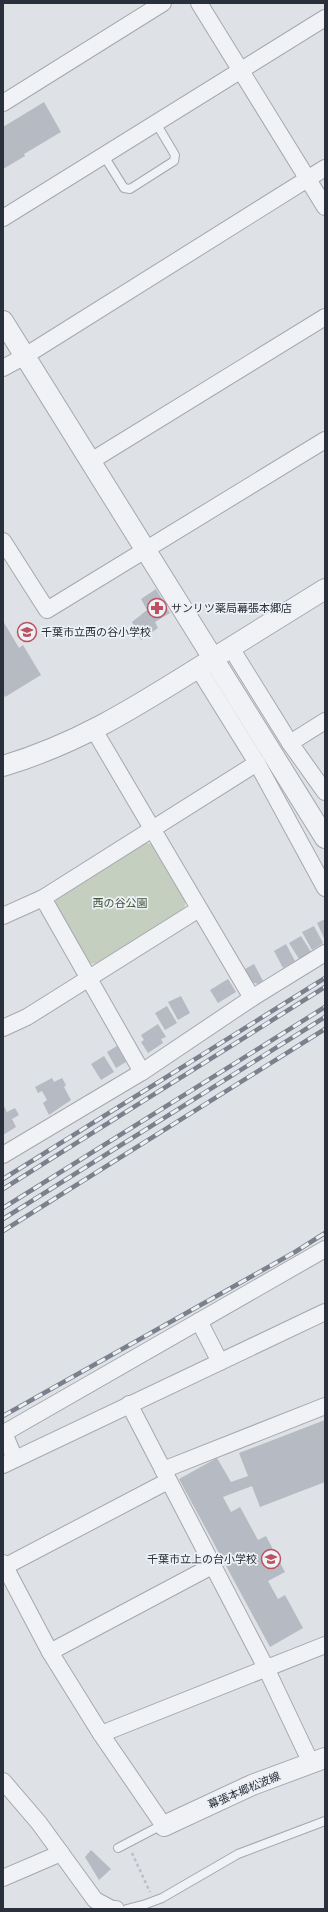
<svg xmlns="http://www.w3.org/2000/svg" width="328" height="1912" font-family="'Work Sans','Noto Sans JP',sans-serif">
<rect width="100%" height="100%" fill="#dee1e6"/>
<path fill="#c4cfc0" d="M143,842L154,845L186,900L184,910L99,964L88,963L55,906L57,895Z"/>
<g fill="#b6bac2">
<path d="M44,102L61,132L24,154L25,156L3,169V127Z"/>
<path d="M156,589L170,613L155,622L158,628L141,640L132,622L147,610L141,599Z"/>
<path d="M3,621L19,648L23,645L41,675L5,697L3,693Z"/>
<path d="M325,919V940L317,923Z"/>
<path d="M314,926L323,943L312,950L302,932Z"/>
<path d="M301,936L311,952L299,959L289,943Z"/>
<path d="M286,944L295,961L283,968L274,951Z"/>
<path d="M254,964L263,981L258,984L251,982L245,969Z"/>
<path d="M228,979L236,992L218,1003L210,990Z"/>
<path d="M181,996L190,1013L178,1020L168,1002Z"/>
<path d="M167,1006L177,1023L165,1030L155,1013Z"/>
<path d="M158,1024L166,1037L161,1039L163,1043L148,1053L141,1042L144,1040L141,1035Z"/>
<path d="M117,1046L126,1062L116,1068L107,1052Z"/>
<path d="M104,1056L114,1072L101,1080L91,1064Z"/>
<path d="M52,1078L54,1082L62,1078L66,1085L64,1087L71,1100L49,1115L43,1103L47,1100L42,1091L38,1093L35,1087Z"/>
<path d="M3,1104L7,1112L15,1108L19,1115L12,1119L16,1127L3,1135Z"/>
<path d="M325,1420V1482L260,1507L252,1486L223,1497L231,1512L240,1507L258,1540L266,1536L285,1572L268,1581L278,1599L285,1595L303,1628L270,1647L179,1479L217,1458L231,1482L248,1476L239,1453Z"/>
<path d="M91,1850L111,1869L99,1880L85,1857Z"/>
</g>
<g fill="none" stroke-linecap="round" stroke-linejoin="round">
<defs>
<g id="service">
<path d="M104,156L124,188L130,189L174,161L175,155L156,123"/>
<path d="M118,1848L158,1827H164"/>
<path d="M127,1909L146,1904L162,1898L238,1854L325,1821"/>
</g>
<g id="minor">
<path d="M199,3L325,207"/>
<path d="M3,103L163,3"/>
<path d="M3,218L325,18"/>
<path d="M3,368L25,356L325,168"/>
<path d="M91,461L325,317"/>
<path d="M3,541L47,610L325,440"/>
<path d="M231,648L290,743L325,792"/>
<path d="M198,668L257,763L325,888"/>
<path d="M94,730L252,998"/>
<path d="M290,743L325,721"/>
<path d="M43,898L142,1072"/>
<path d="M3,916L43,898L257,763"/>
<path d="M3,1028L27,1017L199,909"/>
<path d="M3,1155L142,1072L252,998L325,953"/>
<path d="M199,1321L220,1362"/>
<path d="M129,1404L266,1668L311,1763"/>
<path d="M15,1459L4,1433L325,1249"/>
<path d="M3,1465L325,1312"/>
<path d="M163,1470L325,1406"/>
<path d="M3,1563L50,1652L101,1734L164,1826"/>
<path d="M4,1567L168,1481"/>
<path d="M50,1652L212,1566"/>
<path d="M101,1734L325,1645"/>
<path d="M3,1781L39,1823L95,1900L112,1909H116"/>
<path d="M3,1878L61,1853"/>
</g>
<g id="tertiary">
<path d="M3,321L325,838"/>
<path d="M3,766C76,744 129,711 193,671C237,644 281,616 325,589"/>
<path d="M164,1826L252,1785L325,1758"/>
</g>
</defs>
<use href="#service" stroke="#a4a8af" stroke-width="10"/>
<use href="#minor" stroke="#a4a8af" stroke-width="18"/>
<use href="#tertiary" stroke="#a4a8af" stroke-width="22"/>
<path stroke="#bcbfc5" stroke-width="2.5" stroke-dasharray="3 3" stroke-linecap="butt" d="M132,1853L150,1892"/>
<use href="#service" stroke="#f0f2f5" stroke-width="8"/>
<use href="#minor" stroke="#f0f2f5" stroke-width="16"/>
<use href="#tertiary" stroke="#f0f2f5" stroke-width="20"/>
<defs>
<g id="rail">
<path d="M3,1179L325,978"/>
<path d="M3,1189L325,987"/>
<path d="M3,1208L325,1007"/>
<path d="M3,1219L325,1017"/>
<path d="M3,1231L325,1029"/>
<path d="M3,1416L295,1252L325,1233"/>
</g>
</defs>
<use href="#rail" stroke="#7a818d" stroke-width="4.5"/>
<use href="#rail" stroke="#edf0f4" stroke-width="3" stroke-dasharray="9" stroke-linecap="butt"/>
</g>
<defs>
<symbol id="pharmacy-ring" viewBox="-11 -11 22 22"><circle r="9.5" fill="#edf0f4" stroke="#bd5160" stroke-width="1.5"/><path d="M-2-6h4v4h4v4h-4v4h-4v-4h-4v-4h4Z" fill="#bd5160"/></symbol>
<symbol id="school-ring" viewBox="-11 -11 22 22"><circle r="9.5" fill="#edf0f4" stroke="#bd5160" stroke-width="1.5"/><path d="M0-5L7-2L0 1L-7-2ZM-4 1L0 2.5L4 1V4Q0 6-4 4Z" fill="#bd5160"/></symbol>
</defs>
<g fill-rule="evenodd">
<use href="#pharmacy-ring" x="146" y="597" width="22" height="22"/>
<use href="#school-ring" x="16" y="621" width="22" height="22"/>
<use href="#school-ring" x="260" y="1548" width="22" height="22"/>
</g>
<g text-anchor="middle" stroke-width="3.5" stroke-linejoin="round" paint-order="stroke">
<g font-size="11" fill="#292f3b" stroke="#edf0f4" text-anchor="start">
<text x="171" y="612">サンリツ薬局幕張本郷店</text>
<text x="41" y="636">千葉市立西の谷小学校</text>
<text x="257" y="1563" text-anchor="end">千葉市立上の台小学校</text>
</g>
<g font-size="11" fill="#3d5538" stroke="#edf0f4">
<text x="120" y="907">西の谷公園</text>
</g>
<g font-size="11" fill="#292f3b" stroke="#edf0f4">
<text transform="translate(244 1790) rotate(-23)" y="4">幕張本郷松波線</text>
</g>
</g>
<rect width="328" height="1912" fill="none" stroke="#292f3b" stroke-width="8"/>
</svg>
